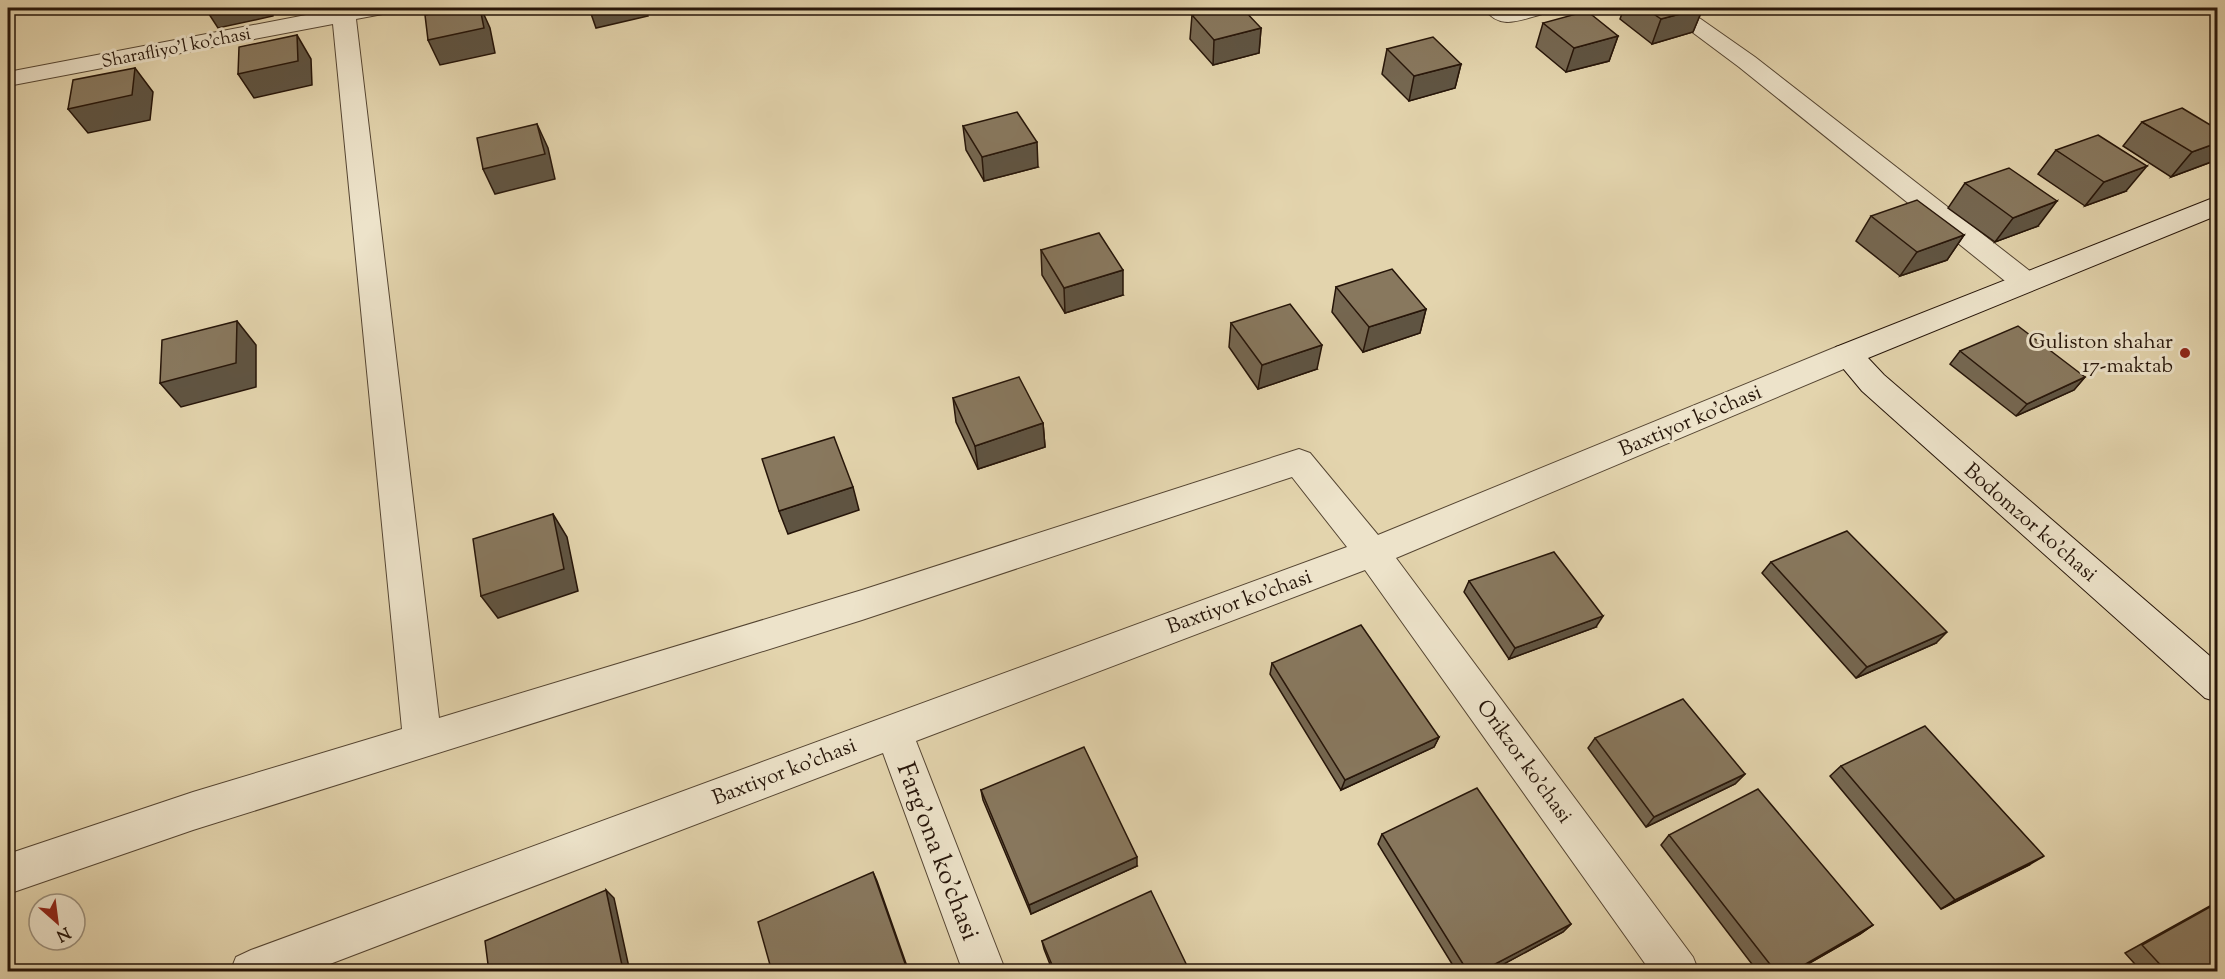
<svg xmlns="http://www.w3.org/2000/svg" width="2225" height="979" font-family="'Sorts Mill Goudy',serif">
<rect width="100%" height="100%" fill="#e3d4ad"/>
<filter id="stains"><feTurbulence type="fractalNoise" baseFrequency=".00333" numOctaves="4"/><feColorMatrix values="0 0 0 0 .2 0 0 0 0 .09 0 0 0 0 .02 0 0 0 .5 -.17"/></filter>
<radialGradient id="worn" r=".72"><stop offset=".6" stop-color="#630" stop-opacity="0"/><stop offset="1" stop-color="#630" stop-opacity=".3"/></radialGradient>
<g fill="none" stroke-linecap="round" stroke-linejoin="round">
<defs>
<g id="street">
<path d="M332,8H391L388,13L356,19L439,718L862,590L1299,449L1310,453L1378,535L1836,347L1847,344L1858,347L1862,355L1858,363L1396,558L1693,957L1699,972H1651L1365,570L916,741L1006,972H963L883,753L309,972H230L236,957L251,950L1347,547L1292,477L862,620L193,830L8,894V854L193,792L402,729L333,24L8,86V72L332,10Z"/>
<path d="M1484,8H1549L1546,13C1522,19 1500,32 1484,8Z"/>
<path d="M1660,8H1685L1755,57L2035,275L2039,282L2035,289L2025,292L2015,289L1739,67Z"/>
</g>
<path id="secondary" d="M2218,196V215L1868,358L1884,375L2218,663V702L2205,698L1862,391L1832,355L1836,347Z"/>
</defs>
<use href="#street" stroke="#554532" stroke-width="2"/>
<use href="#secondary" stroke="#261509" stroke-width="2"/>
<use href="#street" fill="#ede3ca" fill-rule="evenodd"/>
<use href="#secondary" fill="#ede3ca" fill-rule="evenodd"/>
</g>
<g fill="#756751" stroke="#261509" stroke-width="1.5">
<path d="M1624,8H1703L1693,32L1652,44L1620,19Z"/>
<path d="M1192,15L1261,28L1259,53L1213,65L1190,39Z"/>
<path d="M1543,23L1618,36L1609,61L1566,72L1536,47Z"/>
<path d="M1387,49L1461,64L1455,88L1409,101L1382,74Z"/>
<path d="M2142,122L2211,162L2171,177L2123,146Z"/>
<path d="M963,126L1038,167L984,181L966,150Z"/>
<path d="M2056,150L2126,191L2085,206L2038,174Z"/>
<path d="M1965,183L2038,226L1995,242L1948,208Z"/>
<path d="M1871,216L1964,235L1947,260L1900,276L1856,241Z"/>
<path d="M1041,250L1123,295L1065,313L1042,275Z"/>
<path d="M1336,287L1426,309L1420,333L1363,352L1332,312Z"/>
<path d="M1231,323L1317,369L1258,389L1229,347Z"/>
<path d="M1960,351L2085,377L2074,390L2016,416L1950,364Z"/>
<path d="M953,398L1043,423L1045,447L978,469L956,422Z"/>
<path d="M1771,562L1936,643L1856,678L1762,573Z"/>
<path d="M1469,581L1596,627L1509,659L1464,592Z"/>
<path d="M1272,663L1439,737L1434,747L1341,790L1270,674Z"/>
<path d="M1595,738L1745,774L1735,784L1646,827L1588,748Z"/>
<path d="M1841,766L2029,865L1941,909L1830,776Z"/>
<path d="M981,790L1137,866L1031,914L983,800Z"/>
<path d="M1382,834L1571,924L1563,932L1489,972H1457L1378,844Z"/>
<path d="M1669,835L1873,925L1860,934L1794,972H1758L1661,845Z"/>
<path d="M2217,902V972H2142L2125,953Z"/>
<path d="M1042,941L1190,972H1053L1044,949Z"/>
</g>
<g fill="#5f5442" stroke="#261509" stroke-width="1.5">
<path d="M205,8H273V16L218,28Z"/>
<path d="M480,8H481L490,28L495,53L440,65L428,40Z"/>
<path d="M589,8H645L648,16L596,28Z"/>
<path d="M1703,8L1693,32L1652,44L1661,19Z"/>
<path d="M1261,28L1259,53L1213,65L1214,40Z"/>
<path d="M297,35L311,59L312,85L254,98L238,74Z"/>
<path d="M1618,36L1609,61L1566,72L1574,48Z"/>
<path d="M1461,64L1455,88L1409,101L1414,76Z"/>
<path d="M135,68L153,92L150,120L88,133L68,109Z"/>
<path d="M8,120L11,124L8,139Z"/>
<path d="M537,124L548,148L555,179L495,194L483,169Z"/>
<path d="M1037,142L1038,167L984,181L982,157Z"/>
<path d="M2217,143V155L2211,162L2171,177L2192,152Z"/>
<path d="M2147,166L2126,191L2085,206L2104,182Z"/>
<path d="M2057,201L2038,226L1995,242L2013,218Z"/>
<path d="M1964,235L1947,260L1900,276L1917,252Z"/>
<path d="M1123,270V295L1065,313L1064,288Z"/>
<path d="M1426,309L1420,333L1363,352L1369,327Z"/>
<path d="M237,321L256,345V387L181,407L160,383Z"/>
<path d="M1322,345L1317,369L1258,389L1262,365Z"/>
<path d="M2085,377L2074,390L2016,416L2027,404Z"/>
<path d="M1043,423L1045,447L978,469L975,446Z"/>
<path d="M853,487L859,510L788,534L779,511Z"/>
<path d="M553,514L567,537L578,591L498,618L481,596Z"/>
<path d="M1603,616L1596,627L1509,659L1515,648Z"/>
<path d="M1947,632L1936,643L1856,678L1867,667Z"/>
<path d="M1439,737L1434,747L1341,790L1345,780Z"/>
<path d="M1745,774L1735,784L1646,827L1654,817Z"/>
<path d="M2044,856L2029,865L1941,909L1955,900Z"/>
<path d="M1137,857V866L1031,914L1029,905Z"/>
<path d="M873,872L877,881L909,972H908Z"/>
<path d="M606,890L614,898L630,972H620Z"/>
<path d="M1571,924L1563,932L1489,972H1480Z"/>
<path d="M1873,925L1860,934L1794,972H1792Z"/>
</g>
<g fill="#88785e" stroke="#261509" stroke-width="1.5">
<path d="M460,8H480L484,28L428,40L425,15Z"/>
<path d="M1222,8H1242L1261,28L1214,40L1192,15Z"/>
<path d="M1645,8H1703L1661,19Z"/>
<path d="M1587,11L1618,36L1574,48L1543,23Z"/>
<path d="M297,35L298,61L238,74L239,47Z"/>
<path d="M1433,37L1461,64L1414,76L1387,49Z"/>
<path d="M135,68L132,95L68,109L73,80Z"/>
<path d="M2182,108L2217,129V143L2192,152L2142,122Z"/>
<path d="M1017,112L1037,142L982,157L963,126Z"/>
<path d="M537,124L545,154L483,169L477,138Z"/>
<path d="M2098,135L2147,166L2104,182L2056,150Z"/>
<path d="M2009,168L2057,201L2013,218L1965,183Z"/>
<path d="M1917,200L1964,235L1917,252L1871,216Z"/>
<path d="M1099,233L1123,270L1064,288L1041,250Z"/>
<path d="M1392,269L1426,309L1369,327L1336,287Z"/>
<path d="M1290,304L1322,345L1262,365L1231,323Z"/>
<path d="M237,321L236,363L160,383L162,340Z"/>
<path d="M2018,326L2085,377L2027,404L1960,351Z"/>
<path d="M1019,377L1043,423L975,446L953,398Z"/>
<path d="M834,437L853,487L779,511L762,459Z"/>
<path d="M553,514L564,569L481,596L473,539Z"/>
<path d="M1847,531L1947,632L1867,667L1771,562Z"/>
<path d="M1554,552L1603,616L1515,648L1469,581Z"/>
<path d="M1361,625L1439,737L1345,780L1272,663Z"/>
<path d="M1683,699L1745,774L1654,817L1595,738Z"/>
<path d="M1925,726L2044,856L1955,900L1841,766Z"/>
<path d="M1084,747L1137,857L1029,905L981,790Z"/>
<path d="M1477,788L1571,924L1480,972H1468L1382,834Z"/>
<path d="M1758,789L1873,925L1792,972H1776L1669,835Z"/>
<path d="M873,872L908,972H772L758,922Z"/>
<path d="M606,890L623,970L620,972H489L485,941Z"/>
<path d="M1151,891L1190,972H1055L1042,941Z"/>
<path d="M2217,903V972H2167L2142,945Z"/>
</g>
<circle fill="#8f2418" stroke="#ede3ca" stroke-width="2" cx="2185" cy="353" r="6"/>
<g text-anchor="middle" stroke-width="6" stroke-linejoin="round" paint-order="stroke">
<g font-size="18" fill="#261509" stroke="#ede3ca">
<text transform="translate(176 47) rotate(-11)" y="6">Sharafliyo'l ko'chasi</text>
</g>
<g font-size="21" fill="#261509" stroke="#ede3ca" text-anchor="end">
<text x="2173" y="348">Guliston shahar<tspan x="2173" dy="24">17-maktab</tspan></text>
</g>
<g font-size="21" fill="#261509" stroke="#ede3ca">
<text transform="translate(1690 420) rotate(-23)" y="7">Baxtiyor ko'chasi</text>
<text transform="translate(2031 522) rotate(41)" y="7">Bodomzor ko'chasi</text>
<text transform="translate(1239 601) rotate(-20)" y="7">Baxtiyor ko'chasi</text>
<text transform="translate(1525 761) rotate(54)" y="7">Orikzor ko'chasi</text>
<text transform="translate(784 771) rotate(-21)" y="7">Baxtiyor ko'chasi</text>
</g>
<g font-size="26" fill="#261509" stroke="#ede3ca">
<text transform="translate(939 851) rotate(69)" y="9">Farg'ona ko'chasi</text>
</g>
</g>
<rect width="2225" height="979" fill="none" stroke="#e3d4ad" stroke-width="30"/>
<rect x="9" y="9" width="2207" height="961" fill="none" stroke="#261509" stroke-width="3"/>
<rect x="15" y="15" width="2195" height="949" fill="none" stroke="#261509" stroke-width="1.5"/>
<g transform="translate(57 922) rotate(152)"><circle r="28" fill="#ede3ca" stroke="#9d917d" stroke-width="1.5"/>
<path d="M0-4.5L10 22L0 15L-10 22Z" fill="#8f2418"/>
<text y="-9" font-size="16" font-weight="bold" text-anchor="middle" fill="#261509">N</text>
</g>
<rect width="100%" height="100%" filter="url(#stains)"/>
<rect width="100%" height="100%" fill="url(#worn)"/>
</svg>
